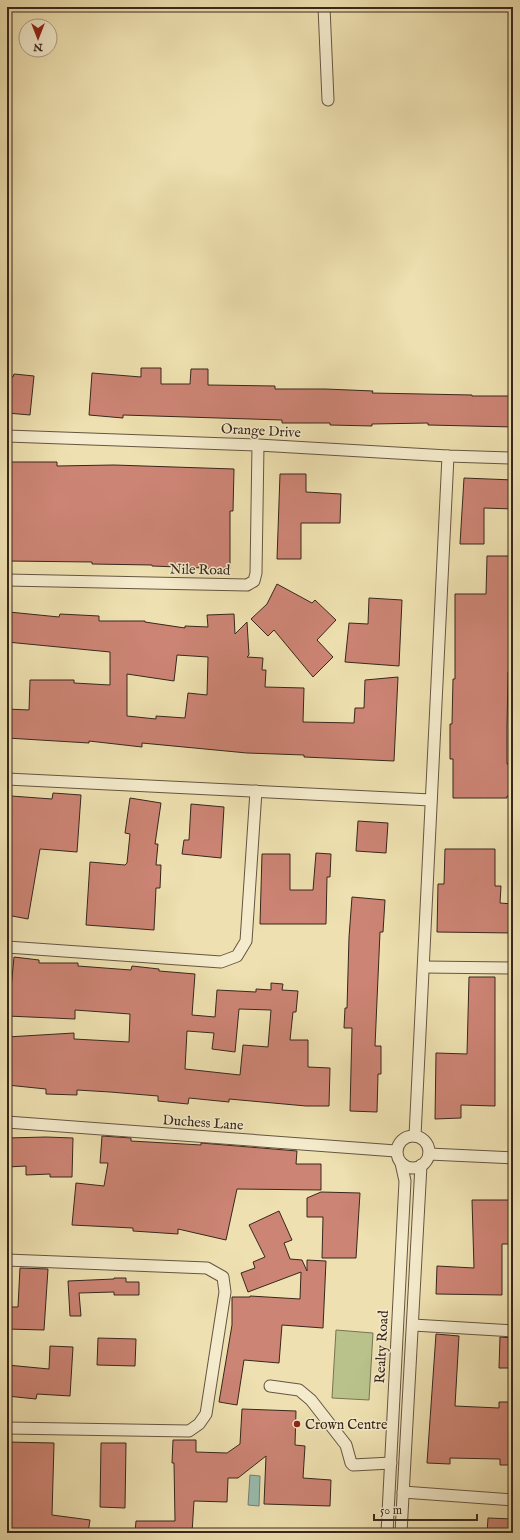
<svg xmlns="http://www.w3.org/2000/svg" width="520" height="1540" font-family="'IM FELL English',serif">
<rect width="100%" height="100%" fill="#eee0b0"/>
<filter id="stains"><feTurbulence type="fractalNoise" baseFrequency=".005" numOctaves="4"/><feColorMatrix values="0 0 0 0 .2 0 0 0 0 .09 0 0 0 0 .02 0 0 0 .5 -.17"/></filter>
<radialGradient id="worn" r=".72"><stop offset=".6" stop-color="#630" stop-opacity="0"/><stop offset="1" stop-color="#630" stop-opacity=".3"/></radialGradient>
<path fill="#b9c28b" stroke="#787454" d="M336,1330L373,1333L369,1400L332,1398Z"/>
<path fill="#99bdaf" stroke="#728174" d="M250,1475L260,1476L259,1506L248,1505Z"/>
<g fill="#cc8474" stroke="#38271c" fill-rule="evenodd">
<path d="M141,368H161V384H190L191,369H208V385L275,386V389H325L373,391L372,393L472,395V396H513V427L428,425V423L372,424V426L330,425V423H282V420L123,415V418L89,415L92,373L141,377Z"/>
<path d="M14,374L34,376L30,415L7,413V376L13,377Z"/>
<path d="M10,462H57V466L114,465L234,469L233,511H230V569L152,566V565L92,564V562L7,561V517Z"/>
<path d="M280,474H306V492L341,494L340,523H301V559H277Z"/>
<path d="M464,478L513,480V509L484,508V544H460Z"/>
<path d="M487,556H512L510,595H513L512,672H508L507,727V764H513V796H507V798H453V759H450V724H452L453,679H455V594H486Z"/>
<path d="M277,584L312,603L315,600L336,620L317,640L333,657L313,677L274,630L268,636L251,619L267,604Z"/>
<path d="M369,598L402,600L399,666L345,662L349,623L368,624Z"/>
<path d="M9,612L59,617L60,614L99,616V621H145V622L185,628V626L208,627L207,615L234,614L235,634L247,622L249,655L247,657L263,658L262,670H266L265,687L304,688L303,722L354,723L355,708H364L365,680L398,677L394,761L304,757V755L247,753L142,743V747L89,741V743L7,738V709L29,710L30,680H74V683L110,685V652L7,642ZM177,655L208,657L207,695L188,693L185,718L156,716V719L127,716V674L174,681Z"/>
<path d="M53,793L81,795L77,852L40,849L28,919L7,915V846L11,796L52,799Z"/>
<path d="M130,798L161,803L155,844H158L156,865H161L160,888H156L154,930L86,925L90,862L125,865L127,863L130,834L125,833Z"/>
<path d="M191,804L224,807L221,858L182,854L184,840H189Z"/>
<path d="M358,821L388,823L386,853L356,851Z"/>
<path d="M445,849H495V886H501L500,903L513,904V933L437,932L438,884H444Z"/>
<path d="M316,853L331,854L330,877H327L326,924H260L262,854H290V890H313Z"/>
<path d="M352,897L385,900L383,932H380L375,1046H381V1074H378L377,1112L350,1111L352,1028H344L345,1008H347L349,937Z"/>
<path d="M14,957L39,960V963H78V966L131,970L132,966L159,969V971L195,974L192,1015L215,1017L217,990L256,992V989L271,990V983L283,984L282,990L298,991L296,1012H293L290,1040H308V1067L330,1068L329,1106H306L229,1099V1102L189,1098L188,1104L158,1101V1096L110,1092L77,1090V1095L46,1094V1089L7,1085V1037L74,1033V1039L129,1042L130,1014L75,1010V1019L7,1016L8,989H11ZM239,1009L271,1010L268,1047L243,1045L240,1075L185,1069L187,1031L214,1033L212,1049L235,1052Z"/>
<path d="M469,977H495V1106L461,1105V1118L435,1119L436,1053L467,1054Z"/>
<path d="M102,1136L131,1138V1141L201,1145V1143L297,1151L296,1164H321V1190L237,1189L226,1240L178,1229V1234L133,1231V1228L72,1225L76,1183L104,1186L108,1163H100Z"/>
<path d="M46,1137L73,1138L72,1177H50V1174L26,1175V1166L7,1167V1138Z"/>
<path d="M321,1192L360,1193L356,1258H322L323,1217H307V1198Z"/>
<path d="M472,1200H513V1229H509V1244H502V1295L436,1294L437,1266L474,1268Z"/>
<path d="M279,1211L292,1240L284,1243L290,1259L302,1260L307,1271V1260L326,1261L323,1328L282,1325L279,1363L244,1360L237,1405L219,1402L232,1325V1297H250V1296L300,1299L301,1272L248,1292L241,1273L255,1268L253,1262L265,1257L249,1225Z"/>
<path d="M20,1268L48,1269L44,1330L7,1329V1307H18Z"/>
<path d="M114,1278H126V1282H139V1295H114V1292L79,1293L81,1316H70L68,1281L114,1279Z"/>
<path d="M436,1334L459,1336L455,1406L499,1408V1402H513V1465H500V1459L450,1458V1464L427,1463Z"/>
<path d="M500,1337L513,1338V1368H499Z"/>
<path d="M98,1338L136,1339L135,1366L97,1365Z"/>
<path d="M50,1346L73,1347L70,1396L37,1394L36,1399L7,1396V1365L49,1369Z"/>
<path d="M242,1409L296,1411L295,1445L305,1446L303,1478L331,1480L330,1506L264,1504L266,1456L238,1478H228L227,1502L194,1501L192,1533H135L136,1521H175L174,1463H172L173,1440H196V1452L227,1453L240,1444Z"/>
<path d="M7,1442L54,1443L52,1515L90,1520L88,1533H7Z"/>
<path d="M101,1443H126L125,1508L100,1507Z"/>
<path d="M488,1518L513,1519V1533H487Z"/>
</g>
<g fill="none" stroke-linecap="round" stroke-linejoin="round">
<defs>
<g id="minor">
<path d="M324,7L328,100"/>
<path d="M7,436L258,445L448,456L513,458"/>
<path d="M7,580L247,585L254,581L256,573L258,445"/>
<path d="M7,779L431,800"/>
<path d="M7,947L221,962L237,956L246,941L256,791"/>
<path d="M424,967L513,968"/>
<path d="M7,1122L396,1151"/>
<circle cx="413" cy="1152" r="16"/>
<path d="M415,1136L448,456"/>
<path d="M429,1154L513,1158"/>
<path d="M7,1260L207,1268L223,1277L225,1292L206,1414L199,1424L189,1431L7,1428"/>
<path d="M413,1325L513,1331"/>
<path d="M270,1386L299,1390L311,1400L346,1445L351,1463L353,1465L391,1463"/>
<path d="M403,1492L513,1500"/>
<path d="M387,1533L405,1181L401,1163"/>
<path d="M401,1533L421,1165"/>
</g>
</defs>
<use href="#minor" stroke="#665541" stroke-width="13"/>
<use href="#minor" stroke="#f4ebcc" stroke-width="11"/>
</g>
<circle fill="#8f2418" stroke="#f4ebcc" stroke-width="1.5" cx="297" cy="1424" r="4"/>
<g text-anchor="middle" stroke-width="3" stroke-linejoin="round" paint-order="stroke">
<g font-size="14" fill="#38271c" stroke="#f4ebcc">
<text transform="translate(261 430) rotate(3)" y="5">Orange Drive</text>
<text transform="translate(200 569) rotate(1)" y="5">Nile Road</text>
<text transform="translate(203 1122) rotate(4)" y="5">Duchess Lane</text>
<text transform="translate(381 1347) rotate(-87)" y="5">Realty Road</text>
</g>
<g font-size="14" fill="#38271c" stroke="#f4ebcc" text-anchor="start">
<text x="305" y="1429">Crown Centre</text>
</g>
</g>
<rect width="520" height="1540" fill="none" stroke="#eee0b0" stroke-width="24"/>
<rect x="8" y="8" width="504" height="1524" fill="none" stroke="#38271c" stroke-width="2"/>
<rect x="12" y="12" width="496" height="1516" fill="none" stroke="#38271c"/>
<g transform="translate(38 38) rotate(180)"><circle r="19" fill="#f4ebcc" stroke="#a99d86"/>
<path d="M0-3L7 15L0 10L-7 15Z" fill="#8f2418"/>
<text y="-6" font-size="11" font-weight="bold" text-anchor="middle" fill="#38271c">N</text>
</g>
<path d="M374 1514v6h103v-6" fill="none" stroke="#38271c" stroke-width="2"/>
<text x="380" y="1514" font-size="12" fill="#38271c" stroke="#f4ebcc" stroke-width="3" paint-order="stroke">50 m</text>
<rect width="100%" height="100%" filter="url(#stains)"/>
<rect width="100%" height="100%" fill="url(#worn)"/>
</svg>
